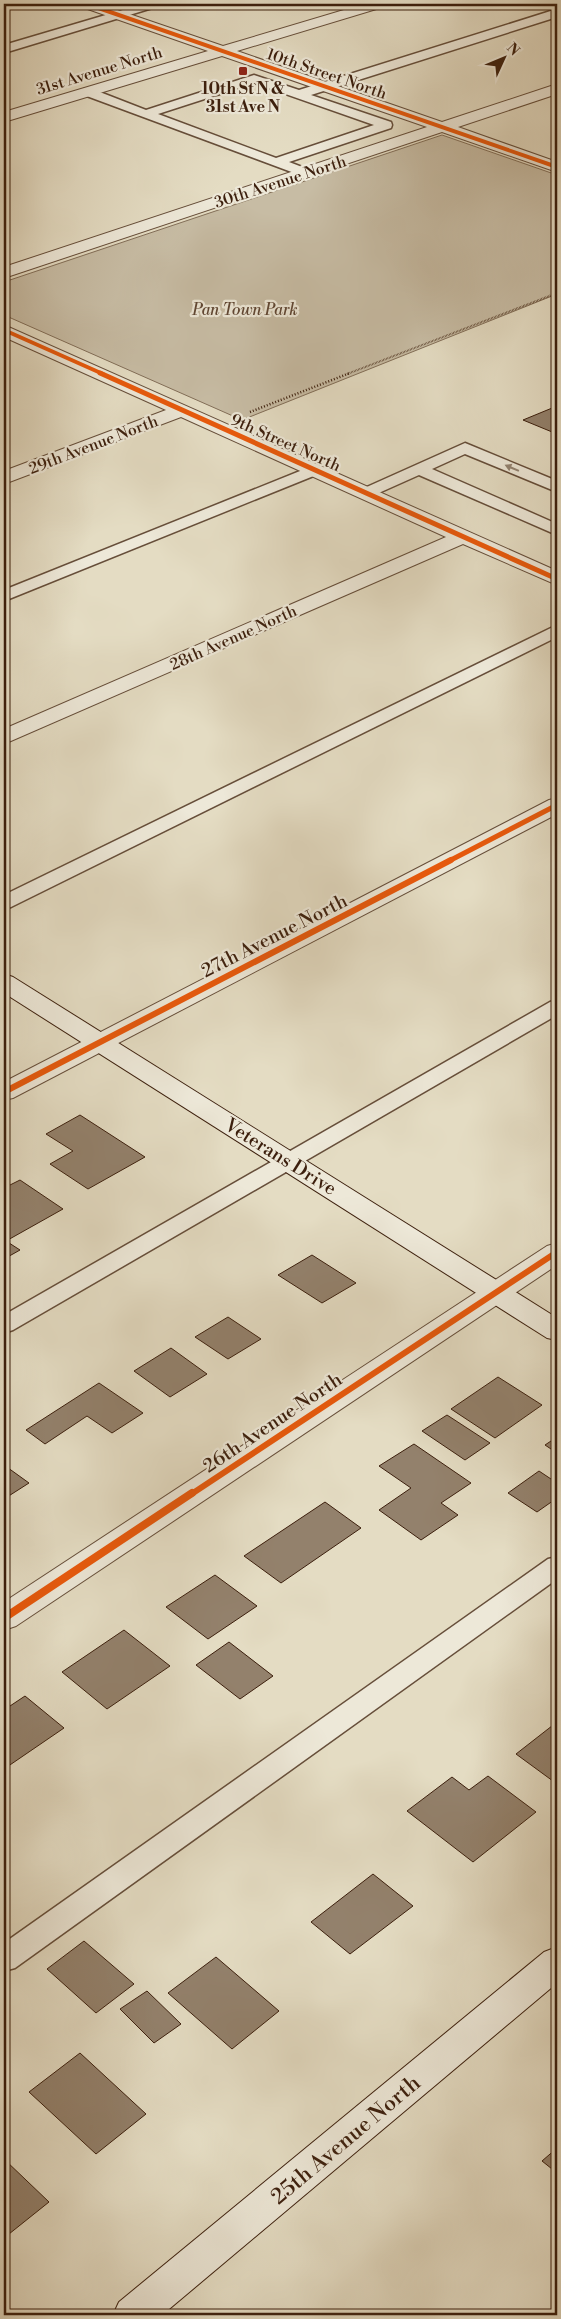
<svg xmlns="http://www.w3.org/2000/svg" width="561" height="2319" font-family="'Libre Bodoni',serif">
<rect width="100%" height="100%" fill="#e4dcc3"/>
<filter id="stains"><feTurbulence type="fractalNoise" baseFrequency=".004" numOctaves="4"/><feColorMatrix values="0 0 0 0 .2 0 0 0 0 .09 0 0 0 0 .02 0 0 0 .5 -.17"/></filter>
<radialGradient id="worn" r=".72"><stop offset=".6" stop-color="#630" stop-opacity="0"/><stop offset="1" stop-color="#630" stop-opacity=".3"/></radialGradient>
<path fill="#c7bca4" stroke="#826e58" d="M442,135L557,175V294L242,420L4,315V282Z"/>
<g fill="#93816c" stroke="#3c1f0d">
<path d="M557,406V434L523,420Z"/>
<path d="M80,1115L145,1157L88,1189L50,1164L73,1151L46,1134Z"/>
<path d="M20,1180L63,1209L6,1241L20,1250L4,1259V1188Z"/>
<path d="M312,1255L356,1283L322,1303L278,1275Z"/>
<path d="M228,1317L261,1339L228,1359L195,1337Z"/>
<path d="M171,1348L207,1374L170,1397L134,1371Z"/>
<path d="M498,1377L542,1405L495,1438L451,1409Z"/>
<path d="M99,1383L143,1413L112,1433L87,1416L45,1444L26,1430Z"/>
<path d="M447,1415L490,1443L465,1460L422,1431Z"/>
<path d="M557,1437V1453L545,1445Z"/>
<path d="M414,1444L471,1483L441,1503L458,1515L421,1540L379,1510L411,1488L379,1466Z"/>
<path d="M4,1465L29,1483L4,1499Z"/>
<path d="M539,1471L557,1483V1498L537,1512L508,1493Z"/>
<path d="M325,1502L361,1528L281,1583L244,1556Z"/>
<path d="M215,1575L257,1606L208,1639L166,1607Z"/>
<path d="M124,1630L170,1666L107,1709L62,1672Z"/>
<path d="M229,1642L273,1676L240,1699L196,1665Z"/>
<path d="M25,1696L64,1728L4,1769V1710Z"/>
<path d="M557,1722V1784L516,1754Z"/>
<path d="M488,1776L536,1812L473,1862L407,1811L452,1777L469,1790Z"/>
<path d="M373,1874L413,1906L350,1954L311,1922Z"/>
<path d="M84,1941L134,1984L96,2013L47,1969Z"/>
<path d="M216,1957L279,2011L232,2049L168,1993Z"/>
<path d="M147,1991L181,2024L154,2043L120,2009Z"/>
<path d="M80,2053L146,2114L96,2154L29,2092Z"/>
<path d="M557,2148V2173L542,2161Z"/>
<path d="M4,2159L49,2202L4,2238Z"/>
</g>
<g fill="none" stroke-linecap="round" stroke-linejoin="round">
<defs>
<g id="lane">
<path d="M143,4H161L159,6L4,53V45Z"/>
<path d="M557,9V17L311,95L391,122L392,125L391,128L289,162L310,170L312,173L305,177L84,95L82,92L84,89H92L146,110L254,75L299,90ZM254,83L374,125L276,158L158,114Z"/>
<path d="M465,443L557,481V492L465,454L432,469L557,524V535L419,475L372,496H360L358,493L360,490Z"/>
<path d="M315,465L321,467L323,470L321,473L4,601V590Z"/>
<path d="M557,625V637L11,907L4,909V895Z"/>
<path d="M557,1000V1015L13,1330L4,1333V1315L550,1002Z"/>
<path d="M557,1557V1579L15,1968L4,1971V1943L548,1559Z"/>
</g>
<g id="street">
<path d="M80,4H100L223,46L364,4H385L383,7L237,51L442,122L557,84V94L458,127L557,162V172L442,132L4,278V267L427,127L222,56L4,122V112L208,51L82,7Z"/>
<path d="M4,325L557,571V585L463,544L4,744V729L446,537L181,417L4,484V471L166,410L4,337Z"/>
<path d="M557,798V814L13,1098L4,1100V1082L549,800Z"/>
<path d="M557,1243V1265L16,1626L4,1630V1602L547,1246Z"/>
</g>
<g id="secondary">
<path d="M4,974L13,977L557,1318V1340L547,1338L4,993Z"/>
<path d="M557,1947V1983L162,2315H113L119,2302L544,1952Z"/>
</g>
</defs>
<use href="#lane" stroke="#664e3a" stroke-width="3"/>
<use href="#street" stroke="#664e3a" stroke-width="2"/>
<use href="#secondary" stroke="#3c1f0d" stroke-width="2"/>
<path stroke="#3c1f0d" stroke-width="2" stroke-dasharray="0.5 1" stroke-linecap="butt" d="M347,374L557,293"/>
<path stroke="#3c1f0d" stroke-width="2.5" stroke-dasharray="1 2" stroke-linecap="butt" d="M250,412L350,373"/>
<use href="#lane" fill="#ede8d8" fill-rule="evenodd"/>
<use href="#street" fill="#ede8d8" fill-rule="evenodd"/>
<use href="#secondary" fill="#ede8d8" fill-rule="evenodd"/>
<defs>
<g id="cycleway-far3">
<path d="M87,4L557,167"/>
<path d="M4,330L103,374"/>
</g>
<g id="cycleway-far2">
<path d="M100,373L557,579"/>
<path d="M449,861L557,805"/>
</g>
<g id="cycleway-far1">
<path d="M4,1092L451,860"/>
<path d="M190,1495L557,1252"/>
</g>
<path id="cycleway" d="M4,1618L192,1493"/>
</defs>
<use href="#cycleway-far3" stroke="#ede8d8" stroke-width="5.5"/>
<use href="#cycleway-far2" stroke="#ede8d8" stroke-width="8"/>
<use href="#cycleway-far1" stroke="#ede8d8" stroke-width="9"/>
<use href="#cycleway" stroke="#ede8d8" stroke-width="11"/>
<use href="#cycleway-far3" stroke="#e8590c" stroke-width="4"/>
<use href="#cycleway-far2" stroke="#e8590c" stroke-width="5"/>
<use href="#cycleway-far1" stroke="#e8590c" stroke-width="6"/>
<use href="#cycleway" stroke="#e8590c" stroke-width="8"/>
</g>
<defs><path id="oneway-solid" d="M-6-.8H1V-3.2L6.5 0L1 3.2V.8H-6Z" transform="scale(1.25)"/></defs>
<use fill="#948472" href="#oneway-solid" transform="translate(512 468) rotate(-157)"/>
<rect fill="#8f2418" stroke="#ede8d8" stroke-width="2" x="238" y="66" width="10" height="10" rx="2.5"/>
<g text-anchor="middle" stroke-width="4.5" stroke-linejoin="round" paint-order="stroke">
<g font-size="16" fill="#3c1f0d" stroke="#ede8d8">
<text transform="translate(99 70) rotate(-17)" y="6">31st Avenue North</text>
<text transform="translate(327 73) rotate(19)" y="6">10th Street North</text>
<text transform="translate(280 181) rotate(-18)" y="6">30th Avenue North</text>
<text transform="translate(286 442) rotate(24)" y="6">9th Street North</text>
<text transform="translate(93 444) rotate(-21)" y="6">29th Avenue North</text>
<text transform="translate(233 637) rotate(-24)" y="6">28th Avenue North</text>
</g>
<g font-size="16" font-weight="bold" fill="#3c1f0d" stroke="#ede8d8">
<text x="243" y="94">10th St N &amp;<tspan x="243" dy="18">31st Ave N</tspan></text>
</g>
<g font-size="16" font-style="italic" fill="#5f4633" stroke="#ede8d8">
<text x="245" y="315">Pan Town Park</text>
</g>
<g font-size="19" fill="#3c1f0d" stroke="#ede8d8">
<text transform="translate(274 935) rotate(-27)" y="7">27th Avenue North</text>
<text transform="translate(281 1156) rotate(32)" y="7">Veterans Drive</text>
<text transform="translate(272 1422) rotate(-34)" y="7">26th Avenue North</text>
</g>
<g font-size="22" fill="#3c1f0d" stroke="#ede8d8">
<text transform="translate(345 2139) rotate(-40)" y="8">25th Avenue North</text>
</g>
</g>
<rect width="561" height="2319" fill="none" stroke="#e4dcc3" stroke-width="20"/>
<rect x="5" y="5" width="551" height="2309" fill="none" stroke="#3c1f0d" stroke-width="2.5"/>
<rect x="10" y="10" width="541" height="2299" fill="none" stroke="#3c1f0d"/>
<g transform="translate(504 58) rotate(46)" stroke="#ede8d8" stroke-width="4" paint-order="stroke">
<path d="M0-4L9 19L0 12L-9 19Z" fill="#3c1f0d"/>
<text y="-8" font-size="14" font-weight="bold" text-anchor="middle" fill="#3c1f0d">N</text>
</g>
<rect width="100%" height="100%" filter="url(#stains)"/>
<rect width="100%" height="100%" fill="url(#worn)"/>
</svg>
